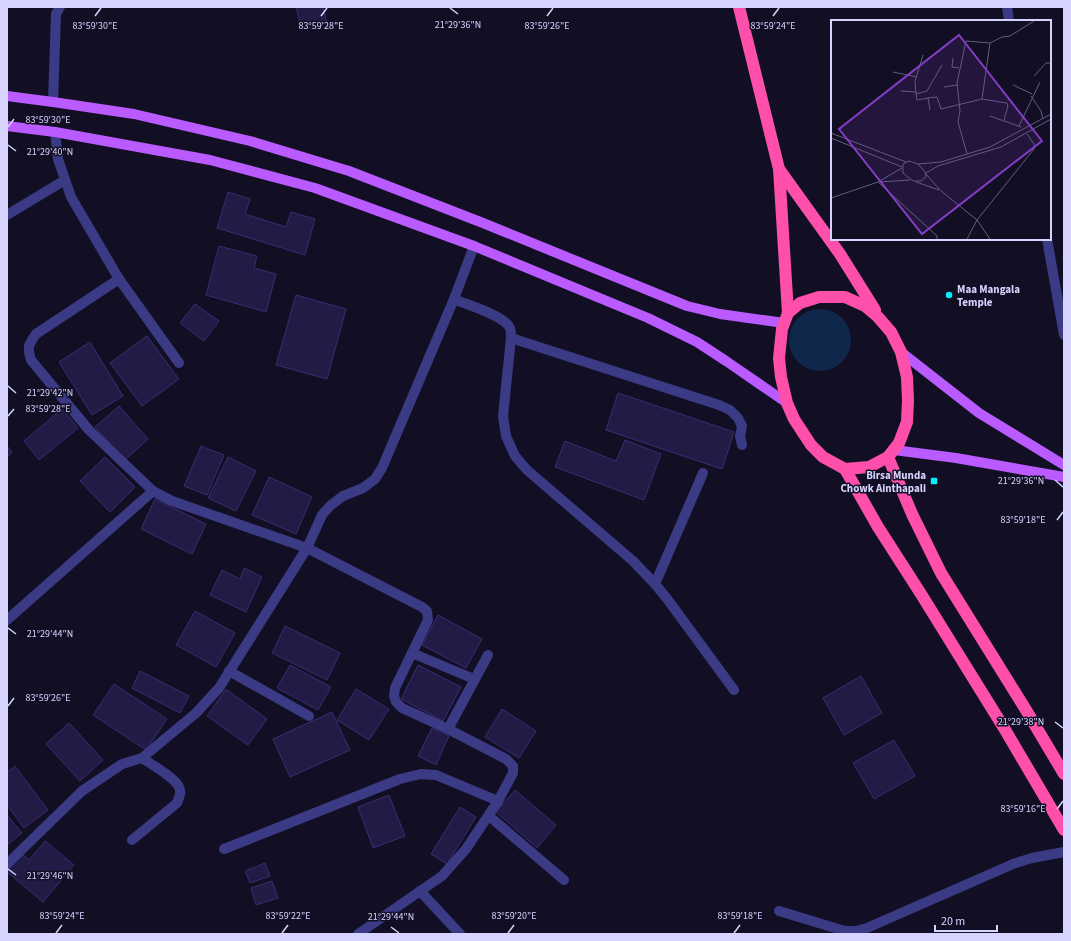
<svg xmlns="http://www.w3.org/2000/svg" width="1071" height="941" font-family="'Source Sans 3',sans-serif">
<rect width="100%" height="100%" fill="#120f25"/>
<circle fill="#0e274a" cx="820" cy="340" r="31"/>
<g fill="#221b46" stroke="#382d72">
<path d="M296,7H323L327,24L302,30Z"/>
<path d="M228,192L250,199L245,214L286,227L291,212L315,219L305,255L217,228Z"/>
<path d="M219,246L257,256L254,268L276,274L266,312L206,295Z"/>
<path d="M296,295L346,309L327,379L276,365Z"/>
<path d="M195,304L219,321L204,341L180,323Z"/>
<path d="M147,336L179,379L142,406L110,363Z"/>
<path d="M90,342L123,396L92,415L59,362Z"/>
<path d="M618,393L734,432L722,469L606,430Z"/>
<path d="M119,406L148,439L125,460L95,427Z"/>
<path d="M62,409L78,428L39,460L24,441Z"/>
<path d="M625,440L661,454L644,500L555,467L565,441L616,461Z"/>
<path d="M7,446L12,452L7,457Z"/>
<path d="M201,446L224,455L207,495L184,486Z"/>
<path d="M105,457L135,487L110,512L80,481Z"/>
<path d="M228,457L256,471L236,511L208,498Z"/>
<path d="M269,477L312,497L296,534L252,515Z"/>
<path d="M155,499L206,524L192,554L141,529Z"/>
<path d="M244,568L262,577L246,612L210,595L222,570L240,579Z"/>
<path d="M195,611L235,633L216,667L176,645Z"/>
<path d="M438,615L482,639L466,668L422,645Z"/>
<path d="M285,626L340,653L327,680L272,653Z"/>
<path d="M290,665L331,687L318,710L277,688Z"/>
<path d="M418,665L461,687L443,721L401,699Z"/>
<path d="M140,671L189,696L180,713L132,688Z"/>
<path d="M861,676L882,713L844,735L823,698Z"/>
<path d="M114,684L167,719L146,750L93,715Z"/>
<path d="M226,689L267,719L248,745L207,716Z"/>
<path d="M356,689L389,709L369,740L337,720Z"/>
<path d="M502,709L536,731L519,758L485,737Z"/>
<path d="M332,712L350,750L290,777L273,739Z"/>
<path d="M69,723L103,760L80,781L46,744Z"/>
<path d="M432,728L449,736L436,765L418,756Z"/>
<path d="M894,740L915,776L874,799L853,763Z"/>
<path d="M15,766L48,810L24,828L7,805V772Z"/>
<path d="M515,790L556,825L537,848L496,812Z"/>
<path d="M389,795L405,836L373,848L358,807Z"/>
<path d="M460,807L476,817L447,864L431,854Z"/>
<path d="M7,815L22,833L7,845Z"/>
<path d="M45,841L74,865L43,902L7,872V868L20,852L29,860Z"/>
<path d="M265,863L270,876L250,883L245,871Z"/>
<path d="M272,881L278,898L256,905L251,888Z"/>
</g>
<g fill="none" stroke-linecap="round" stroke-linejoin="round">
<g stroke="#3a3b84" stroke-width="10">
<path d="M1007,7L1009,21"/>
<path d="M53,102L56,14L60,7"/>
<path d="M55,132L58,159L71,197L119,279L179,363"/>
<path d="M7,215L65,180"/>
<path d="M1047,239L1064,335"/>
<path d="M119,279L36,334C28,345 27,348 31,360L89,430L153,491L172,501L307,548L422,607L427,611L428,620L412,653L395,688L394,696L396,702L402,708L448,729"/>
<path d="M454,299C467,305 504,315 510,328C511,331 511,335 511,338L503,416L506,436L515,456L527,470L633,561L655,584L668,600L734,690"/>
<path d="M511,338L719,405L730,410L738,418L742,426L740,436L742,445"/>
<path d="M655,584L703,473"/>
<path d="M7,620L153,491"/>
<path d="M412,653L474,679"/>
<path d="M229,671L309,716"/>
<path d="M489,816L564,880"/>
<path d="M132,840L177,803C179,798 182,793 179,787C175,778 151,764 142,758"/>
<path d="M224,849L400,779L421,774L436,775L498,801"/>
<path d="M7,864L82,791L122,764L142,758L196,713L219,688L307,548L322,515L331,505L343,496L363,488L375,479L382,468L454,299L474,246"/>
<path d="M420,891L460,934"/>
<path d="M779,911L845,931H856L867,928L1013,864L1032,858L1064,852"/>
<path d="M358,934L442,876L466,849L498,801L513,773V766L506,759L448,729L488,655"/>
</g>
<g stroke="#b95bfe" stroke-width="10">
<path d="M7,96L53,102L134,114L250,141L349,171L483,223L687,306L720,314L784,323"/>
<path d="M7,126L55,132L210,160L315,188L474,246L648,318L697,342L726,361L787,403"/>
<path d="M901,352L979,413L1064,465"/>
<path d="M894,450L956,458L1064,477"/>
</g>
<g stroke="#fe4fab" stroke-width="12">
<path d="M739,7L779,169L788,313"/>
<path d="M779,169L840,254L875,310"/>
<path d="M819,297H845L865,306L878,317L891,332L901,352L907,377L908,401L907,422L899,443L888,457L869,467L845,469L823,457L811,445L794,419L787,403L781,377L779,358L782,329L788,313L800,303Z"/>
<path d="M888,457L912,514L941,573L1026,710L1064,774"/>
<path d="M845,469L878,527L921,594L1004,728L1064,830"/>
</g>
</g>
<path fill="none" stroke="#d6d3ff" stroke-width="1.5" d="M450,8L458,14M95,16L101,8M321,16L327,8M547,16L553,8M773,16L779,8M8,127L14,119M8,145L16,151M8,386L16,393M8,416L14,409M1055,480L1063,487M1057,520L1063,512M8,628L16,634M8,706L14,698M1055,722L1063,728M1057,809L1063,801M8,869L16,875M391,927L399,933M56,933L62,925M282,933L288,925M508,933L514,925M734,933L740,925"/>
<g fill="#02effc" stroke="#120f25" stroke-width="1.5">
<circle cx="949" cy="295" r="4"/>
<rect x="930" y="477" width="8" height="8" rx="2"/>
</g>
<g text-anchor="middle" stroke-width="3" stroke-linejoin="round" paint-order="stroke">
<g font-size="11" font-weight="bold" fill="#d6d3ff" stroke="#120f25" text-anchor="start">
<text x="957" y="293">Maa Mangala<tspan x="957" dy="13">Temple</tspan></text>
<text x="926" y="479" text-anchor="end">Birsa Munda<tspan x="926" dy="13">Chowk Ainthapali</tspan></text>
</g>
</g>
<g transform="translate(831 20)">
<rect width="220" height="220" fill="#120f25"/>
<path fill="none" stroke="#605d7c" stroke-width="1" d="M92,35L84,61L85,74L86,80L97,78L99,90M122,38L121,47L128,48M62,52L86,57M203,56L215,43H220M182,65L201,74M113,67L126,65M70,71L85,72M85,74L96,71L111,45M200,76L210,91L212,99M97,78L106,77L110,89L151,79L176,83L177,86L173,100M151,79L159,23M159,96L190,107M188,106L209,62M0,113L75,142M0,118L71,147M136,134L127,102L129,91L126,63L135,21L159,23L171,17L179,16L203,1M78,141L87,144L94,152L95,157L90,161H82L72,153V144ZM87,144L110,142L159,127L220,94M95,153L107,146L170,127L220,99M95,154L109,170L146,200L159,219M47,162L106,216V219M49,162L79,160M85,162L108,170M0,178L47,162L71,148M136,219L146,200L203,129V124L196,114"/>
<path fill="#843dc5" fill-opacity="0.15" stroke="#843dc5" stroke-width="2" d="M128,15L211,121L91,214L8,109Z"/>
<rect width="220" height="220" fill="none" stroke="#d6d3ff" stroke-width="2"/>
</g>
<g font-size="10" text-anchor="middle" fill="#d6d3ff" stroke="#120f25" stroke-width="3" stroke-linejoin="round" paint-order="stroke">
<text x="458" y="28">21°29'36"N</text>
<text x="95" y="29">83°59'30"E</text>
<text x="321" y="29">83°59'28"E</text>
<text x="547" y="29">83°59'26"E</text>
<text x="773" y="29">83°59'24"E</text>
<text x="48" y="123">83°59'30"E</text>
<text x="50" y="155">21°29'40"N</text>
<text x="50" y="396">21°29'42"N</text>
<text x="48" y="412">83°59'28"E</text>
<text x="1021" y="484">21°29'36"N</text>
<text x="1023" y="523">83°59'18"E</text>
<text x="50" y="637">21°29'44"N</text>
<text x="48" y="701">83°59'26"E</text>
<text x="1021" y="725">21°29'38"N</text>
<text x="1023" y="812">83°59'16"E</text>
<text x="50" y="879">21°29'46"N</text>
<text x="62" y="919">83°59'24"E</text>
<text x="288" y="919">83°59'22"E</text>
<text x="514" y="919">83°59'20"E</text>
<text x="740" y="919">83°59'18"E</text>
<text x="391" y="920">21°29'44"N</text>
</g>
<rect width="1071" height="941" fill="none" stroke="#d6d3ff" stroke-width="16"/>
<path d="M935 925v6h62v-6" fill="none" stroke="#d6d3ff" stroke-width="2"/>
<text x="941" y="925" font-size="12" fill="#d6d3ff" stroke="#120f25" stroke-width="3" paint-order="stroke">20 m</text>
</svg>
